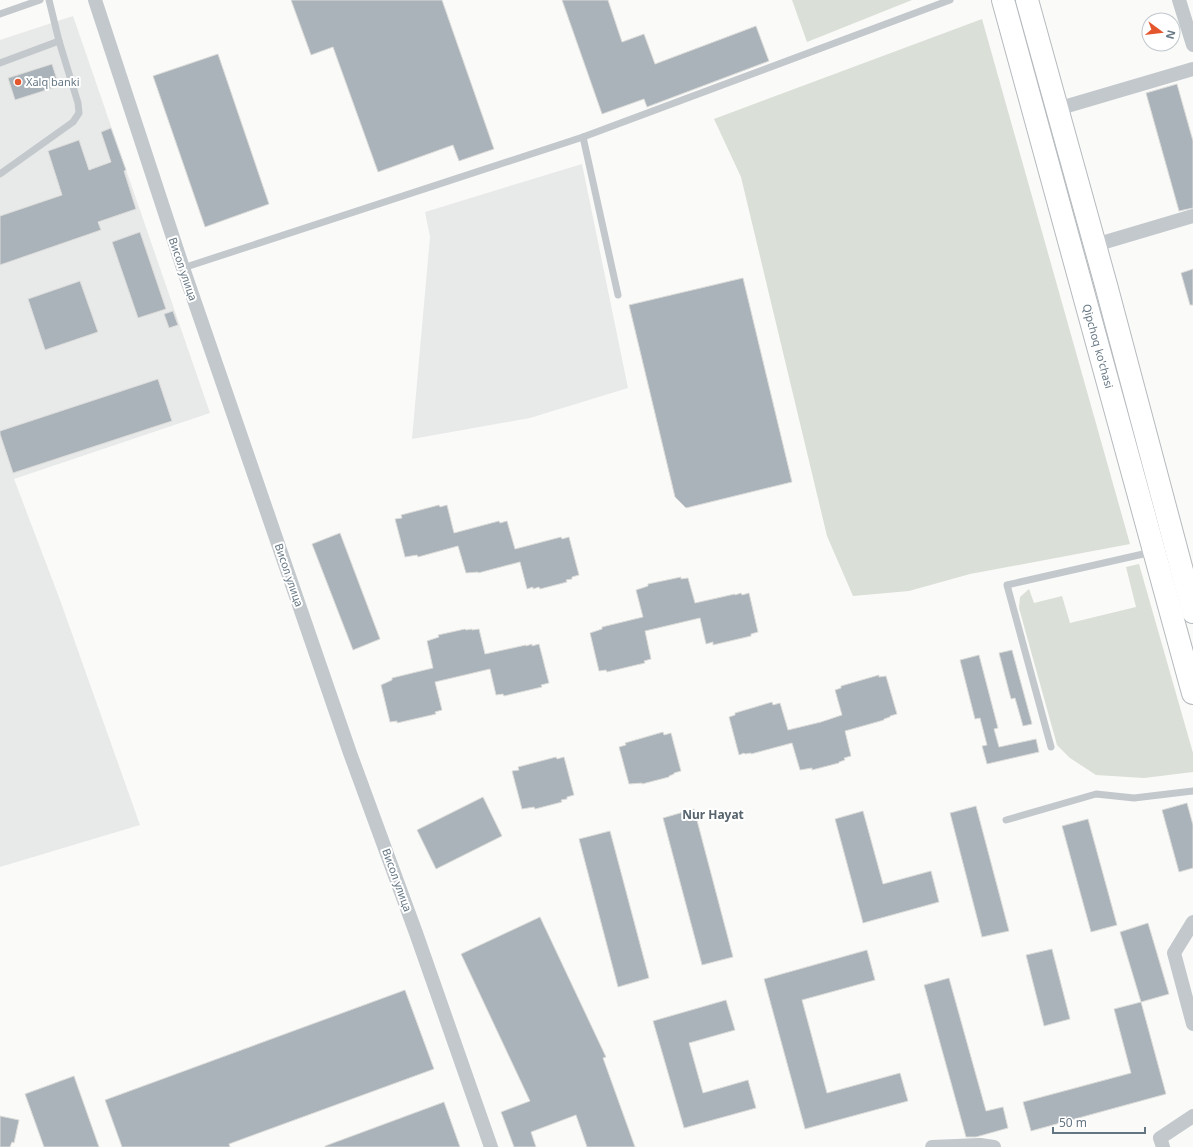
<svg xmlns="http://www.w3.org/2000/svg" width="1193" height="1147" font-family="'Noto Sans',sans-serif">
<rect width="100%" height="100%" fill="#fafaf8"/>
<g fill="#e8e9e9">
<path d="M73,16L210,413L14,479L60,600L140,825L0,867V40Z"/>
<path d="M582,164L628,388L530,418L412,439L430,237L425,212Z"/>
</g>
<g fill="#dadfd7">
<path d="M792,0H912L807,42Z"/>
<path d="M982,19L1130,544L970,574L909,591L853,596L827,536L741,177L714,119Z"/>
<path d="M1139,564L1193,753V772L1144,778L1096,775L1070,758L1057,745L1019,608L1020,597L1029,589L1034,603L1062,596L1070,623L1136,607L1126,567Z"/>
</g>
<g fill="#aab3b9" stroke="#dcdcda">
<path d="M291,0H442L494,149L459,161L453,145L378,172L333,47L311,55Z"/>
<path d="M562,0H608L622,42L644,34L655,64L756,26L769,61L647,107L644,99L602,114Z"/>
<path d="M218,54L269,204L205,227L153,76Z"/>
<path d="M52,64L59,86L15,100L8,78Z"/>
<path d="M1177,84L1193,141V208L1179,211L1146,93Z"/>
<path d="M111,128L126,170L124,171L136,209L98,222L101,230L0,265V216L62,195L48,151L79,140L89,170L111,162L101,132Z"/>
<path d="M140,232L166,309L138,318L112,242Z"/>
<path d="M1193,269V305H1190L1181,273Z"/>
<path d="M743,278L792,482L686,508L675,497L629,305Z"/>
<path d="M80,281L98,332L45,350L28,299Z"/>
<path d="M173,311L178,325L169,328L164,314Z"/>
<path d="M158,379L172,421L13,473L0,434V431Z"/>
<path d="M439,505L440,507L447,505L454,533L499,521L500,523L507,521L515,549L561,537L562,539L569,537L579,575L572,577V579L566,580L567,582L540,589L539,587L533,589V587L527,589L520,562L478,573V572L466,573L458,546L418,557L417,555L405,557L395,519L402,518L401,515Z"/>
<path d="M340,533L380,639L353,650L312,544Z"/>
<path d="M681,577V579L688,578L695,603L735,594V595L741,593L742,595L749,593L758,632L751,634V636L713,645V642L706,644L700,618L645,631L651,659L644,661L645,663L632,666L607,672L606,670L599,671L590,633L602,629V627L643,617L636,590L648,586V584Z"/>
<path d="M465,629L466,630L472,629V630L479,629L485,654L526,645V646L532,644V646L539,644L549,683L541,685L542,687L504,696L503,694L496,695L490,669L435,682L442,710L435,712L436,714L397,723V721L390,722L381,685L392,680V678L433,668L427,641L439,637L438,635Z"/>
<path d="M1012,650L1031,720L1032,724L1023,726L1015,698L1011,699L999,653Z"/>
<path d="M979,655L998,728L994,729L999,747L1036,739L1039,752L987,764L982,746L987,745L980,718L975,719L960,660Z"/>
<path d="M879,675V677L886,676L897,714L890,716V717L884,719V720L845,731L851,756L844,758L845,760L839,762V763L812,770V768L800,770L792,743L751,754V753L745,754L744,753L739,755L729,717L735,715V713L772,702L773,705L780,703L788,730L821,722L842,715L835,690L841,688V686Z"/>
<path d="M663,732L664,735L671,733L681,771L674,773V774L669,776V777L642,784V783L629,784L619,747L626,745L625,743Z"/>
<path d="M556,757L557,759L564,757L574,795L567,797V799L561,800L562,802L535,809L534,807L522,809L512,771L519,770L518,767Z"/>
<path d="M483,797L502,836L436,869L417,830Z"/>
<path d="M1187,803L1193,825V868L1179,872L1162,810Z"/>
<path d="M976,806L1009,931L982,937L950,813Z"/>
<path d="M694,809L733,957L702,965L663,818Z"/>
<path d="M863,811L883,884L931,871L939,902L863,923L835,819Z"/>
<path d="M1088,819L1117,925L1091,932L1062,826Z"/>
<path d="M610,831L649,978L618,987L579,839Z"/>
<path d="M540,917L606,1057L603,1058L635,1147H587L576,1115L531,1132L536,1147H514L501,1112L530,1101L461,954Z"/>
<path d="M1148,923L1169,994L1141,1002L1120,932Z"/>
<path d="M1052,949L1070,1019L1044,1026L1026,955Z"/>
<path d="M867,950L875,980L802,1000L827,1093L900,1073L908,1101L805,1129L764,979Z"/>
<path d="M949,978L986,1111L1003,1107L1008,1128L976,1137H966L924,985Z"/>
<path d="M405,990L434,1069L229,1144L230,1147H122L105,1100Z"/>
<path d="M726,1000L735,1030L689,1043L703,1093L748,1080L756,1108L684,1128L653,1021Z"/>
<path d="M1141,1002L1166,1094L1031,1131L1023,1102L1131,1073L1114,1009Z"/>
<path d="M74,1076L99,1147H44L25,1094Z"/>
<path d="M444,1102L460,1147H325V1146Z"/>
<path d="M0,1116L19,1120L14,1143L12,1142L10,1147H0Z"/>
</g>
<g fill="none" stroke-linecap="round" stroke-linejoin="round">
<defs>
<g id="primary">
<path id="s1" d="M1003,0L1193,693"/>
<path d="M1027,0L1106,285L1193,612"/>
</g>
</defs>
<use href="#primary" stroke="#b5babe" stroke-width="24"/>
<g stroke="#c3c8cc" stroke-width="7">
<path d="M0,14L40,0"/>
<path d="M0,63L59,41"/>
<path d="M583,137L618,295"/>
<path d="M0,174L73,122L79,113L78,103L59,41L49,0"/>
<path d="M183,268L583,137L950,0"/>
<path d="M1051,747L1007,585L1152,552"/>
<path d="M1006,820L1096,794L1134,798L1193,791"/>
</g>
<g stroke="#c3c8cc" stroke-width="14">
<path d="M95,0L183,268L350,753L416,933L491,1147"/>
<path d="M1179,0L1193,45"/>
<path d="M1057,109L1193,69"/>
<path d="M1095,245L1193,216"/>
<path d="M1193,922L1174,953L1193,1024"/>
<path d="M932,1147L980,1145L994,1147"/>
<path d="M1163,1147L1160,1138L1193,1116"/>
</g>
<use href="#primary" stroke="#fff" stroke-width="22"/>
</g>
<circle fill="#e4572e" stroke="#fff" stroke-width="1.5" cx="18" cy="82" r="4"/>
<g text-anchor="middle" stroke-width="4" stroke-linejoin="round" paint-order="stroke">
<g font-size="11" fill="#657683" stroke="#fff" text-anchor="start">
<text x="26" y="86">Xalq banki</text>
</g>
<g font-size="11" fill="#657683" stroke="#fff">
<text transform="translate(183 269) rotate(71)" y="4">Висол улица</text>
<text dy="4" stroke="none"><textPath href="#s1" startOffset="359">Qipchoq ko'chasi</textPath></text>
<text transform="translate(289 575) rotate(71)" y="4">Висол улица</text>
<text transform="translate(397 880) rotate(70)" y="4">Висол улица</text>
</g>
<g font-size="12" font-weight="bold" fill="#57646e" stroke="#fff">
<text x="713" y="819">Nur Hayat</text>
</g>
</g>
<g transform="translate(1161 32) rotate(105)"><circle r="19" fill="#ffffff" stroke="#c1c8cd"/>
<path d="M0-3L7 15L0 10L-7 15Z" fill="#e4572e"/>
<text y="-6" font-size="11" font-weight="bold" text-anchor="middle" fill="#657683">N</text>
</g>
<path d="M1053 1127v6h92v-6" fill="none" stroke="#657683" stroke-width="2"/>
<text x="1059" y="1127" font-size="12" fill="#657683" stroke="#ffffff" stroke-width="3" paint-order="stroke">50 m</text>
</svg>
